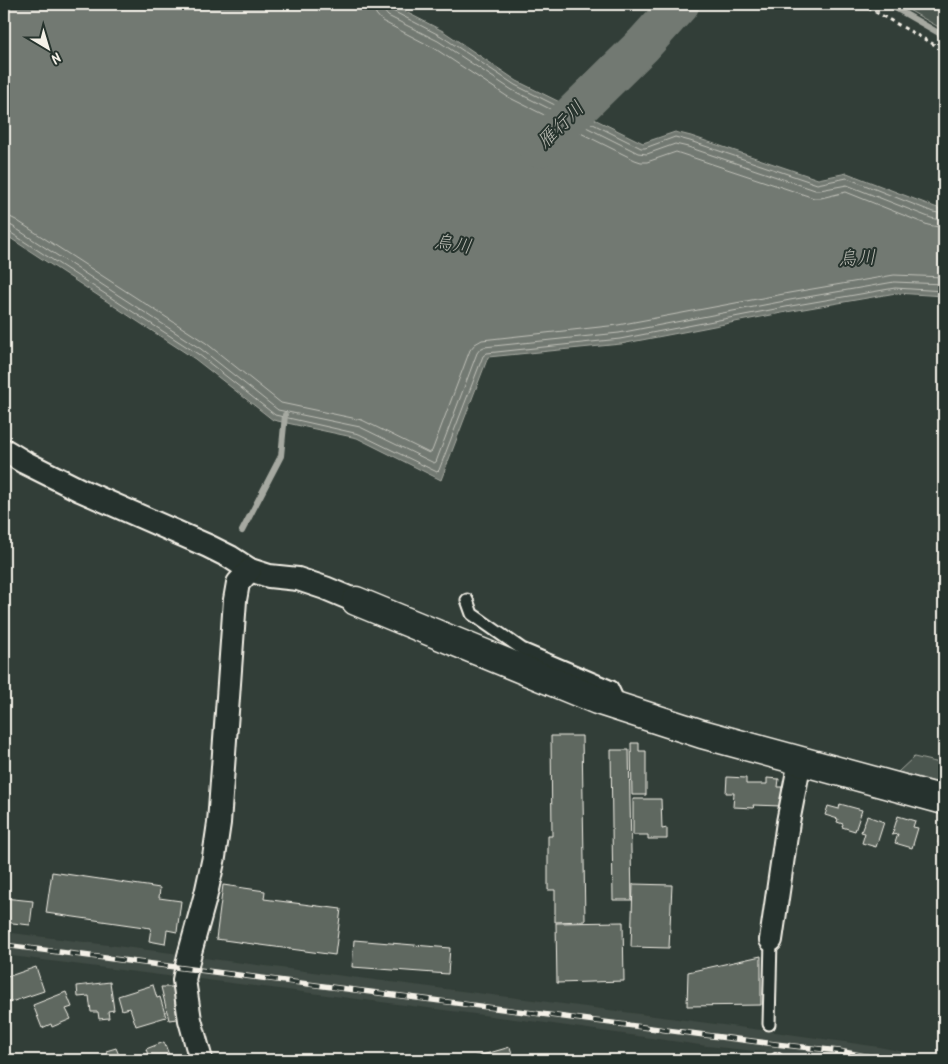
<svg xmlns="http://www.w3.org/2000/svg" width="948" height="1064" font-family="Kalam,'Klee One',sans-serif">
<rect width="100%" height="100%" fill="#323e38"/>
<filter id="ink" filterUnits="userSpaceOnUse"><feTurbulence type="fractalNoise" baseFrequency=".02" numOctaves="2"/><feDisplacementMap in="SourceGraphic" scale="10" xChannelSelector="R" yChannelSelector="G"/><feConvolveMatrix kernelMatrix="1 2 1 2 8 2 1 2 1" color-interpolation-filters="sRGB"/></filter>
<g filter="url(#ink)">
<g fill="#404b44">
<path d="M4,932L180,954L175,977L4,955Z"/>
<path d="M196,957L548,1002L761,1030L879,1047L918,1055L933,1060H815L776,1053L707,1046L546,1023L192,978Z"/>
</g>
<g fill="#4c564f" stroke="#a0a49c">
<path d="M898,4H944V30Z"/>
<path d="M914,757L944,764V784L898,772Z"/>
</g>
<path fill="#727972" stroke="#a6a9a1" d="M4,4H388L400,9L443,31L517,81L643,143L675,132L691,136L818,179L847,173L935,207L944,210V296L896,293L792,311L621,344L488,357L441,480L357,438L273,420L195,359L4,234Z"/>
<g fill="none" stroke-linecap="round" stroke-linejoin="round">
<g stroke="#c0c1b9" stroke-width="1">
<path d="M374,4L376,14L382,21L434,48L508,97L635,160L641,162H647L676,152L814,198H821L846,192L928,225L944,228"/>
<path d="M382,4L383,10L388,16L438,41L512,90L638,153L647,154L675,144L688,147L815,190H820L847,185L931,218L944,221"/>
<path d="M388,4V8L391,10L441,36L515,85L641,148H645L675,137L690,141L817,184L847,178L933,212L944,214"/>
<path d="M4,216L10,217L16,220L206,343L281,403L362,420L429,453L432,451L470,350L475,344L482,340L618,325L789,293L894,275L944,277"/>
<path d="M4,224L12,226L201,349L278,410L360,427L434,463L436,462L477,353L480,349L484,347L619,333L790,300L894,282L944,284"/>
<path d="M4,230L8,231L198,354L275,415L359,434L437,472L439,470L483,356L487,353L620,339L791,306L895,288L944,291"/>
</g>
<g stroke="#a6a9a1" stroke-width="6">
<path d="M888,4L944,36"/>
<path d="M242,531L281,456L285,415"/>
</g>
<path stroke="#727972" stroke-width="39" d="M538,148L643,45L680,4"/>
</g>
<g fill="#5f6861" stroke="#f4f1e8">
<path d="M551,736H582L585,921L555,922V890H548V836H552Z"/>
<path d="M631,743H639V751H646V795H632Z"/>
<path d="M611,750H629L632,900H613Z"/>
<path d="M727,777L746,778V784H767V778L779,779L778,787H782L781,806L753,805L754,808L733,807L734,793H726Z"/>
<path d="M633,799H661L662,829L667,828V839H648V835H633Z"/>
<path d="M840,804L862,810L855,831L842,827L843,824L837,822L838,819L825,815L828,806L839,809Z"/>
<path d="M867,816L884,822L876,847L862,843L865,833L861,832Z"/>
<path d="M898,816L915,821L913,827L918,828L912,848L895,843L898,834L892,835Z"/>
<path d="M944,826V851H941L942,843H938L940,831H944Z"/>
<path d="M52,872L160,888L159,898L181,901L177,932L167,930L165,944L149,941L151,928L46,913Z"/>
<path d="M633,884L672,885L669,948L631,947Z"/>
<path d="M223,885L265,891L264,899L341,909L335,955L216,939Z"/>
<path d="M4,898L33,901L30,925L4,922Z"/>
<path d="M623,922L624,981L557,983L556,923Z"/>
<path d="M354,940L450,948L448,974L352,967Z"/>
<path d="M761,956V1005L687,1006L688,972Z"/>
<path d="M36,967L44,991L8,1003L4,991V978Z"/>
<path d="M110,982L114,1010L108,1011L109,1018L99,1019L98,1012H91L89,996L78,997L77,986Z"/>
<path d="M153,985L157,998L160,997L166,1017L136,1026L130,1008L122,1010L118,996Z"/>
<path d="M161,987H173L177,1019L169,1020Z"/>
<path d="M66,992L72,1007L66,1009L71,1019L52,1027L51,1024L42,1028L33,1005Z"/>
<path d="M164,1042L171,1060H135L148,1055L146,1049Z"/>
<path d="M510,1047L514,1060H465Z"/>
<path d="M116,1048L121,1060H100L108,1057L106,1051Z"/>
<rect x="685" y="1059" width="41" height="1"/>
</g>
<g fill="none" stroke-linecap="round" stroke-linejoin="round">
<defs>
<g id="lane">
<path d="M467,600L472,614L522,649L612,687L620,704"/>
<path d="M769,1024L771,940"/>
<path d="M777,1060V1059"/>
</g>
<g id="street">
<path d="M4,450L24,462L80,490L208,546L230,557L250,570L269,576L298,579L325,588L356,601"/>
<path d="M771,940L788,822L800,761"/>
<path d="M201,1060L190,1020L184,980L189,956L206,894L214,857L219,823L235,600L238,583L250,570"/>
</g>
<path id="secondary" d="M356,601L597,700L702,734L944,800"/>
</defs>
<use href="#lane" stroke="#f4f1e8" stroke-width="15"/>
<use href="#street" stroke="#f4f1e8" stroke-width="26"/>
<use href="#secondary" stroke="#f4f1e8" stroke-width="31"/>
<path stroke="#f4f1e8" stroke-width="3" stroke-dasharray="4 4" stroke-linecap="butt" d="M861,4L944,50"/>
<use href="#lane" stroke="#26332d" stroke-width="11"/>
<use href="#street" stroke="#26332d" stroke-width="22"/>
<use href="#secondary" stroke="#26332d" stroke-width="28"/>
<defs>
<path id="rail" d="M4,945L775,1044L839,1051L886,1060"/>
</defs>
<use href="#rail" stroke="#f4f1e8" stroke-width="5.5"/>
<use href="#rail" stroke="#26332d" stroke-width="4" stroke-dasharray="11" stroke-linecap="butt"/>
</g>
</g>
<g text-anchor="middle" stroke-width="4" stroke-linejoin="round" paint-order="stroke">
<g font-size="19" font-style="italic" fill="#babbb3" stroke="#26332d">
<text transform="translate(560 124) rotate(-45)" y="7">雁行川</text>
<text transform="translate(453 243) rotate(9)" y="7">烏川</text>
<text transform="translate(857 257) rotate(-2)" y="7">烏川</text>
</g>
</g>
<rect width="948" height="1064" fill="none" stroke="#26332d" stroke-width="20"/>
<rect x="10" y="10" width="928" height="1044" fill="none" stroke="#f4f1e8" stroke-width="2" filter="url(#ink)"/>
<g transform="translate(48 48) rotate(142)" stroke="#26332d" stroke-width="4" paint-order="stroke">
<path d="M0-4L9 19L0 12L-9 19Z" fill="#f4f1e8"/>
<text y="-8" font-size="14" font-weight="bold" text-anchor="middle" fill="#f4f1e8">N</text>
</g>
</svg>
